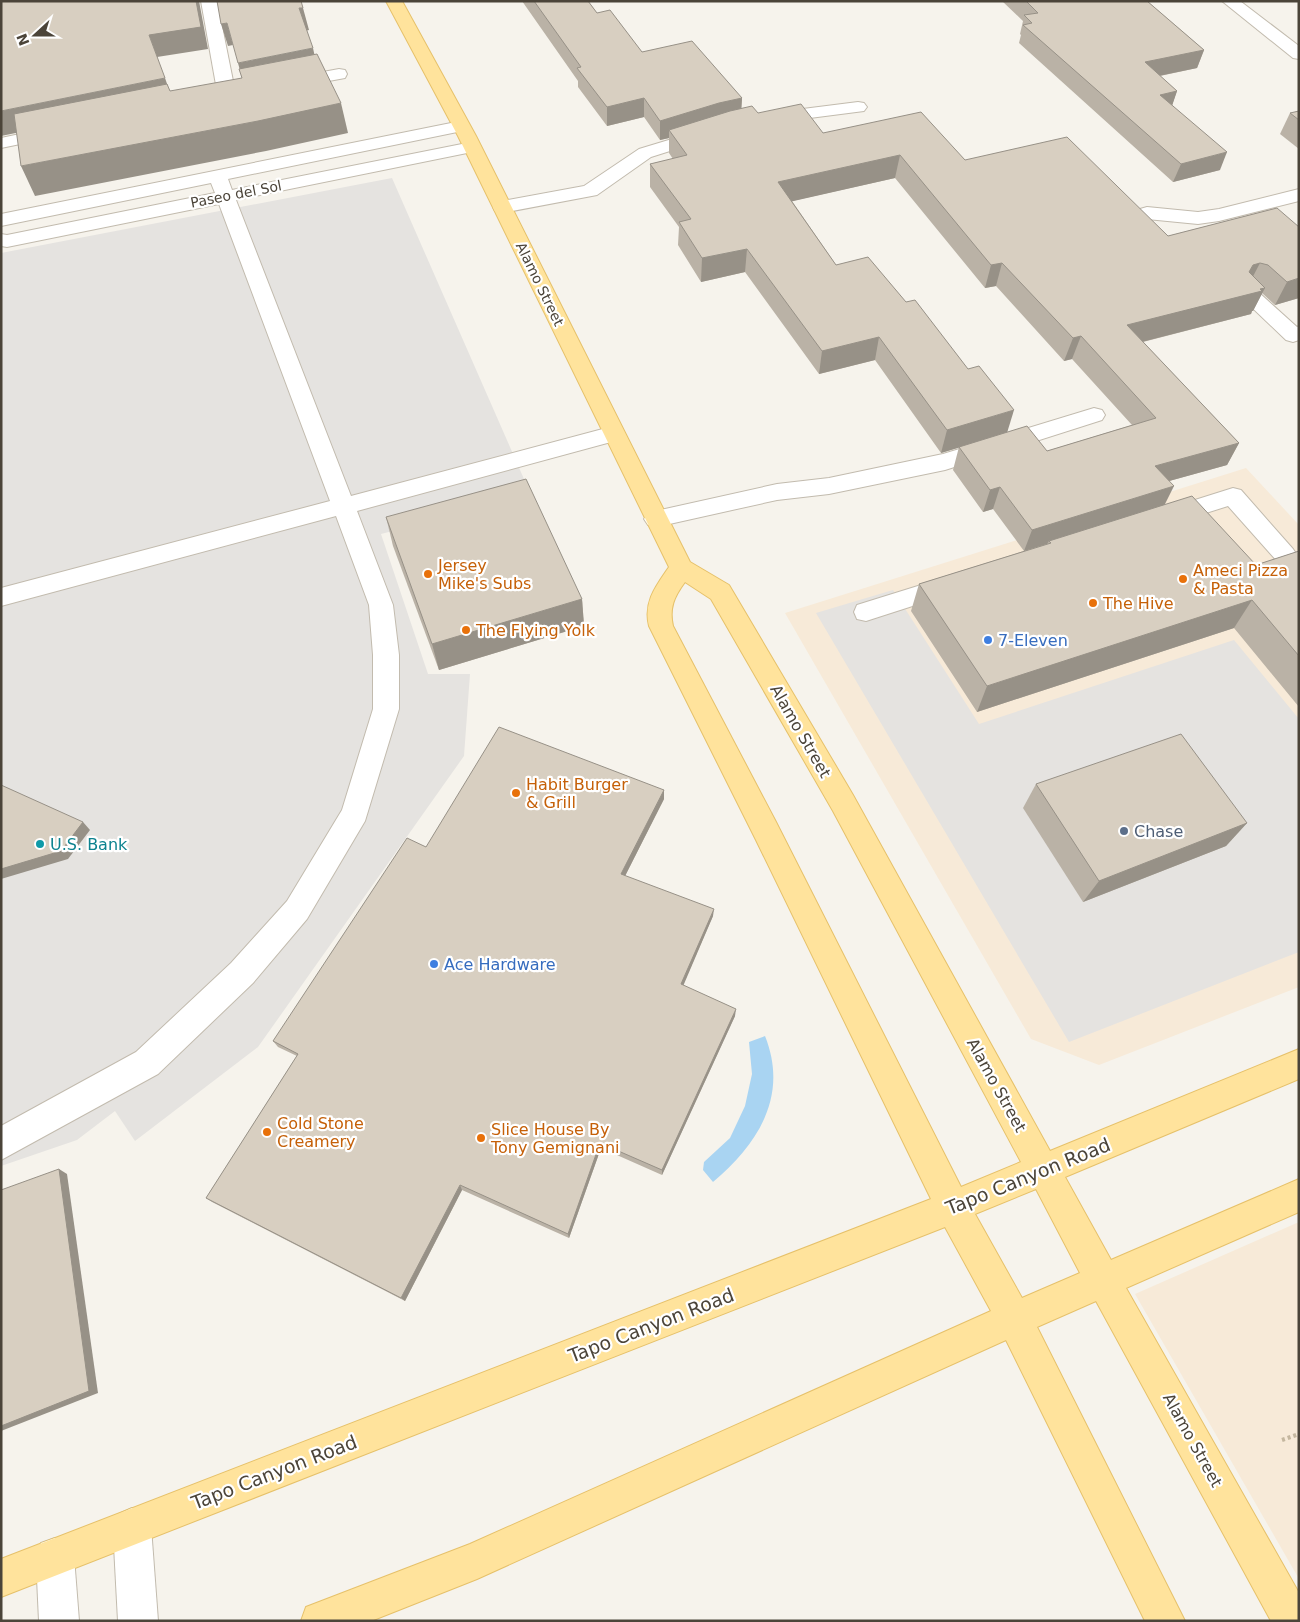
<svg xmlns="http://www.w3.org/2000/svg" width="1300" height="1622" font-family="'DejaVu Sans',sans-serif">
<rect width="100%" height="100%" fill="#f6f3ec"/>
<g fill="#f7ead8">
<path d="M1246,468L1299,525V987L1099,1065L1031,1039L785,613Z"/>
<path d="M1299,1222V1579L1135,1294Z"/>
</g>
<g fill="#e5e3e0">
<path d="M392,178L531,495L381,534L428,674H470L464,756L258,1047L135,1141L115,1111L77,1140L1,1166V253Z"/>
<path d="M893,590L979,724L1234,640L1299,719V952L1069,1042L816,613Z"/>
</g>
<path fill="#a9d4f2" d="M765,1036C789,1096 758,1144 713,1182L703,1170L704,1162L730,1138L745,1106L752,1074L749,1042Z"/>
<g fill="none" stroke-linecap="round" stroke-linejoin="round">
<defs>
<g id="minor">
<path d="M201,1H217L236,96L233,100L227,101L221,100L218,96Z"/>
<path d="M1222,1H1240L1299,46V59L1293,58Z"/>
<path d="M339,69L345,70L347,74L345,78L291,88L285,87L282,83L285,79Z"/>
<path d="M858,102L864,103L867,107L864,111L771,123L765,122L762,118L765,114L771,113Z"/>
<path d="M461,121L467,122L470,126L467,130L228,179L232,190L472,142L478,143L481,147L478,151L472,152L236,200L351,496L614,426L622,429L625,434L622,439L357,511L393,605L399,655V709L365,821L307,919L253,983L158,1074L1,1160V1126L136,1052L231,963L287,901L342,810L373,709V655L369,605L336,516L1,606V588L330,501L219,204L7,247L1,246V234L7,235L215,193L211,183L1,226V214Z"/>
<path d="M53,127L59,128L62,132L59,136L1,148V138Z"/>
<path d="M705,129L711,130L714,134L711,138L651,157L597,195L502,213L495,211L493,207L495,203L502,201L584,186L639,149Z"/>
<path d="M1299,189V201L1219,221L1198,224L1147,219L1140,217L1138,213L1140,209L1147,207L1198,212L1219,209Z"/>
<path d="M1249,288L1256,290L1297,327L1299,326V340L1293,342L1286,340L1242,298L1239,294L1242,290Z"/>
<path d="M1094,408L1102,410L1105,415L1102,420L945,470L829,494L777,500L656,527L648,525L644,519L648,513L656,511L777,484L829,478L943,454Z"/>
<path d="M1233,488L1241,490L1293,549L1297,555L1293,561L1285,564L1277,561L1228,506L1168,525L1160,523L1156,517L1160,511Z"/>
<path d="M950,576L959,579L962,585L959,591L866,621L857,619L854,612L857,605Z"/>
<path d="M132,1508L145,1514L151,1527L158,1621H118L113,1527L119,1514Z"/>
<path d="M55,1538L69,1543L74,1557L79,1621H39L36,1557L41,1543Z"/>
</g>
<path id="major" d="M386,1H402L476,136L690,562L729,585L853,795L1050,1151L1299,1049V1079L1065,1177L1111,1260L1299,1179V1212L1126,1288L1299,1593V1621H1271L1096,1301L1037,1327L1185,1621H1145L1006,1340L477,1579L371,1621H301L306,1607L470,1544L991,1311L945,1227L1,1597V1559L931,1199L756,840L649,626C643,602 656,586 669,567L458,136ZM685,582L711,599L833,811L1021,1162L961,1187L776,822L673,626C669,608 674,597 685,582ZM1036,1189L1080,1273L1022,1298L975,1214Z"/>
</defs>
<use href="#minor" stroke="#c2bbae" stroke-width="2"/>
<use href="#major" stroke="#e6c16a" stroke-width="2"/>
<path stroke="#c4b79f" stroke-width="4" stroke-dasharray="3 3" stroke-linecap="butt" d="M1282,1440L1299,1434"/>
<use href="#minor" fill="#fff" fill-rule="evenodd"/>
<use href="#major" fill="#ffe39c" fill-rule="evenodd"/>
</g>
<g fill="#bab2a6" fill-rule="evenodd">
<path d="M522,1H588L597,13L642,52L742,98L741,108L823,133L965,160L1168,236L1277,208L1299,298L1275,305L1262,293L1253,311H1252L1251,314L1143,342L1239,443L1227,465L1169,481L1164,504L1256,565L1299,551V707L1234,628L977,712L911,611L919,584L1024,551L993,509L983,512L953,470L959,447L986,439L941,453L875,360L819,374L745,272L701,282L678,245L679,227L650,187V164L673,159L669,153V138L660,140L644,117L607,126L578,87V81ZM895,178L985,288L996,286L1064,361L1072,359L1132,425L1047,451L1007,432L836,265L792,201Z"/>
<path d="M1002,1H1147L1204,50L1197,68L1160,76L1177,91L1172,105L1220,170L1173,182L1019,43L1021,35L1020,34L1023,21Z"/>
<path d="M1299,111V149L1280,134L1290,113Z"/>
<path d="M386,517L582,599L584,626L439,670L393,546Z"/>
<path d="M1036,784L1247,823L1226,846L1083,902L1023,808Z"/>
<path d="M664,790V799L625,876L713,916L683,985L735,1016L662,1175L601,1148L569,1238L462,1190L405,1301L212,1202L206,1198L297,1056L278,1047L273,1041L426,847Z"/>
</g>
<g fill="#979187">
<path d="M196,1H199L208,49L157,57L149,35Z"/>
<path d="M299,8H303L309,30L305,31Z"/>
<path d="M227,23L233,45L228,46L221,24Z"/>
<path d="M313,48L318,71L244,86L238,63Z"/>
<path d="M1204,50L1197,68L1139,80L1145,62Z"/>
<path d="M165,78L173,101L1,136V111Z"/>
<path d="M1177,91L1171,109L1160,95Z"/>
<path d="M644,98V117L607,126V107Z"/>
<path d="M742,98L741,117L669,130V138L660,140V121L719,103Z"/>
<path d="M341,103L348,133L266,151L35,196L21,166Z"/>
<path d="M1227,152L1220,170L1173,182L1181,164Z"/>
<path d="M900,155L895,178L776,205L778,182Z"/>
<path d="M747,249L745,272L701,282L702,258Z"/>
<path d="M1002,263L996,286L985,288L991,265Z"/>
<path d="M1260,263L1248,286L1249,272L1253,265Z"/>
<path d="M1299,278V298L1275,305L1287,282Z"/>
<path d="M1265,288L1253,311H1252L1251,314L1118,348L1127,325Z"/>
<path d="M1081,336L1072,359L1064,361L1073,338Z"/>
<path d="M879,337L875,360L819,374L822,351Z"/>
<path d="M1014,410L1007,433L941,453L947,430Z"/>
<path d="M1239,443L1227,465L1144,488L1155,466Z"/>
<path d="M1174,486L1163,508L1049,541L1047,544L1024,551L1032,530Z"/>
<path d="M1000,487L993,509L983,512L990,490Z"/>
<path d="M582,599L584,626L439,670L432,644Z"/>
<path d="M1252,600L1234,628L977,712L987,686Z"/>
<path d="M664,790V799L622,882L621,874Z"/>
<path d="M83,822L90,830L68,859L1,879V869Z"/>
<path d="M1247,823L1226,846L1083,902L1099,881Z"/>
<path d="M714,909L713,916L681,991V984Z"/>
<path d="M736,1009L735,1016L662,1175V1170Z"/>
<path d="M600,1143L601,1148L569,1238L568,1234Z"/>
<path d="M59,1169L67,1174L98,1393L1,1431V1426Z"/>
<path d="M460,1185L462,1190L405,1301L401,1298Z"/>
</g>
<g fill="#d8cfc1" stroke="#979187">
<path d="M1,1H196L201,27L149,35L165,78L1,111Z"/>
<path d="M217,1H301L303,8H299L313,48L238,63L227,23L221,24Z"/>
<path d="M534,1H588L597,13L610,10L642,52L692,41L742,98L719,103L660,121L644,98L607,107L577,68L581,67Z"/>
<path d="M1026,1H1147L1204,50L1145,62L1177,91L1160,95L1227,152L1181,164L1023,25L1032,23L1024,15L1038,13Z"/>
<path d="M317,54L341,103L258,121L21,166L14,114L167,84L170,91L242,78L239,69Z"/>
<path d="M801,104L823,133L921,112L965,160L1067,137L1168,236L1277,208L1299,227V278L1287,282L1268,265L1260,263L1253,265L1249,272L1265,288L1260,289L1262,291L1127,325L1239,443L1155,466L1174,486L1032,530L1000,487L990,490L959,447L1027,426L1047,451L1156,418L1081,336L1073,338L1002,263L991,265L900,155L778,182L836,265L868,257L906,302L915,300L968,369L979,366L1014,410L947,430L879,337L822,351L747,249L702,258L679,222L691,219L650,164L687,155L669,130L730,111L752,106L758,113Z"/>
<path d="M1299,111V120L1290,113Z"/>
<path d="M526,479L582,599L432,644L386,517Z"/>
<path d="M1192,496L1256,565L1299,551V656L1252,600L987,686L919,584L1051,543L1049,541Z"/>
<path d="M499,727L664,790L621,874L714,909L681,984L736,1009L662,1170L600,1143L568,1234L460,1185L401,1298L206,1198L298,1054L273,1041L407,838L426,847Z"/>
<path d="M1181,734L1247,823L1099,881L1036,784Z"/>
<path d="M1,785L83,822L61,851L1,869Z"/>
<path d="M59,1169L89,1391L1,1426V1190Z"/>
</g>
<g fill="#e8710a" stroke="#fff" stroke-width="2">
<circle cx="428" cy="574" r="5"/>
<circle cx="1183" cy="579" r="5"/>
<circle cx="1093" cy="603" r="5"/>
<circle cx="466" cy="630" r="5"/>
<circle cx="516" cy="793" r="5"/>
<circle cx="267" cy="1132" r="5"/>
<circle cx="481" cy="1138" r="5"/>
</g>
<g fill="#3f7fe0" stroke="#fff" stroke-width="2">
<circle cx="988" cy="640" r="5"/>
<circle cx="434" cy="964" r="5"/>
</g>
<circle fill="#5c6f8a" stroke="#fff" stroke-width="2" cx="1124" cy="831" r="5"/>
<circle fill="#0f9aa8" stroke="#fff" stroke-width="2" cx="40" cy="844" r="5"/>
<g text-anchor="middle" stroke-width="4.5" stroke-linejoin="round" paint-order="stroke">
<g font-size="14" fill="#4b4439" stroke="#fff">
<text transform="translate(236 194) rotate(-11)" y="5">Paseo del Sol</text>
<text transform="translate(540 284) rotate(64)" y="5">Alamo Street</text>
</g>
<g font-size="16" fill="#c56008" stroke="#fff" text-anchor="start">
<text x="438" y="571">Jersey<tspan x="438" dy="18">Mike's Subs</tspan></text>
<text x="1193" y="576">Ameci Pizza<tspan x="1193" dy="18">&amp; Pasta</tspan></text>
<text x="1103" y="609">The Hive</text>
<text x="476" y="636">The Flying Yolk</text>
<text x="526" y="790">Habit Burger<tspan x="526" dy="18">&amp; Grill</tspan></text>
<text x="277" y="1129">Cold Stone<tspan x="277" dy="18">Creamery</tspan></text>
<text x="491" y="1135">Slice House By<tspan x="491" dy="18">Tony Gemignani</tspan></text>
</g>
<g font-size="16" fill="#366cbe" stroke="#fff" text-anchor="start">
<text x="998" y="646">7-Eleven</text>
<text x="444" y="970">Ace Hardware</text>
</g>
<g font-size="16" fill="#4b4439" stroke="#fff">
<text transform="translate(801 731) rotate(60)" y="6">Alamo Street</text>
<text transform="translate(997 1085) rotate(61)" y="6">Alamo Street</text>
<text transform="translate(1193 1440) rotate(61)" y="6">Alamo Street</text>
</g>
<g font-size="16" fill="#4e5e75" stroke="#fff" text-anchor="start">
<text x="1134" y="837">Chase</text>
</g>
<g font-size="16" fill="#0d838f" stroke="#fff" text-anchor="start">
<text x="50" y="850">U.S. Bank</text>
</g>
<g font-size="19" fill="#4b4439" stroke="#fff">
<text transform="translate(1028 1176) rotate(-22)" y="7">Tapo Canyon Road</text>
<text transform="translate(651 1325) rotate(-21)" y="7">Tapo Canyon Road</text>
<text transform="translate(274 1472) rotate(-21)" y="7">Tapo Canyon Road</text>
</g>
</g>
<rect width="1300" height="1622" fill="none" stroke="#4b4439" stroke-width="5"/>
<g transform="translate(35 35) rotate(249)" stroke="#ffffff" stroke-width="4" paint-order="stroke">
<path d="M0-4L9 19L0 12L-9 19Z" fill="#4b4439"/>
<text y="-8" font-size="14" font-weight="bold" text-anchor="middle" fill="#4b4439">N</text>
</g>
</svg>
